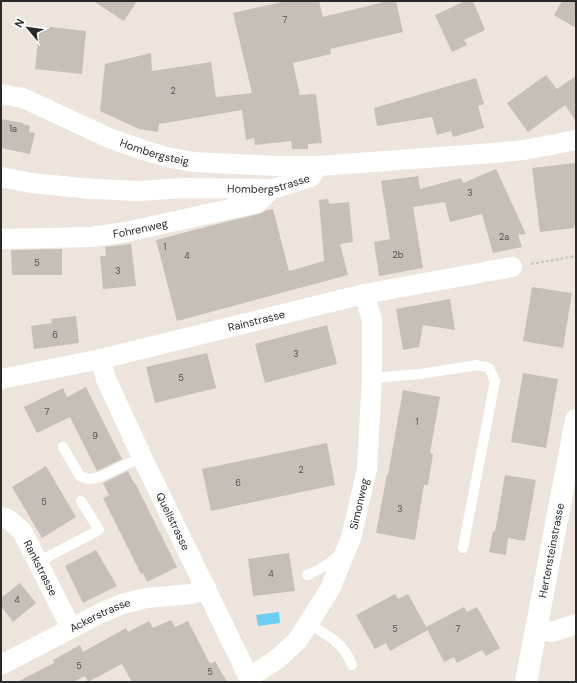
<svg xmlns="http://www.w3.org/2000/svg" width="577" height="683" font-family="'DM Sans',sans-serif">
<rect width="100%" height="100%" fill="#ede5dc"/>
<path fill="#6bd0f3" d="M279,612L280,623L258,626L256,615Z"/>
<g fill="#c5bfb8">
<path d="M93,1H137L124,21Z"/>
<path d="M286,1H319L323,17L388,1H396L403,32L330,49L331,54L293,63L300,95L316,94L322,143L308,144V149H292L291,141L255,145L254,138L246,140L242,110L159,124L158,132L139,129L100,111L105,64L151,53L152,71L211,62L216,97L252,93L233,13Z"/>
<path d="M465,1H473L485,30L464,40L467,45L452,52L435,15Z"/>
<path d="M562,1H576V28L554,15Z"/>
<path d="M51,27L86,31L82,74L35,69L39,31Z"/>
<path d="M546,75L557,89L576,76V121L565,105L528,132L507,103Z"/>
<path d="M476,78L484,104L478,106L484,128L453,137L451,131L437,135L432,117L377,126L374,108Z"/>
<path d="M1,119L23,123V124L30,126L29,132L35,133L30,154L1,148Z"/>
<path d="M576,163V220L574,228L540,232L532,168Z"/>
<path d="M496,169L526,234L518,235L522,247L493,253L482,214L450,222L445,202L413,207L423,268L379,276L374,242L390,239L381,181L418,176L420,189L461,178L463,183Z"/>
<path d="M328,199L329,204L349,202L353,242L340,244L348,275L177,321L156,240L213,225L259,214L265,211L273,209L289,271L324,261L319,200Z"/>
<path d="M131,244L136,286L103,289L100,256H106L105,247Z"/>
<path d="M62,249V275H12L11,250Z"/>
<path d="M532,287L572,293L563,348L523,341Z"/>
<path d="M450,299L455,330L423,325L419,347L403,350L396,309Z"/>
<path d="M76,316L79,343L34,349L31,326L52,323L51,319Z"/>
<path d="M327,325L337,364L265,383L255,344Z"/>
<path d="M207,353L216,388L155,403L146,367Z"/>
<path d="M523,373L558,379L546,448L511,442Z"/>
<path d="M86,387L122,459L97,471L70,417L37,433L24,407L63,388L67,397Z"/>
<path d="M403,390L440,397L430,453L433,454L428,485H424L415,540L376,533L387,474L388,475Z"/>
<path d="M327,443L335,485L211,511L202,469Z"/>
<path d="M46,466L76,517L42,538L12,487Z"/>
<path d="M128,471L134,483H135L177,567L147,582L143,573L141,574L103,498L109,495L103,483Z"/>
<path d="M505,475L536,480L525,541L508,538L506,555L489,552L493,531L495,532Z"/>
<path d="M96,550L117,586L83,603L65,566Z"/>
<path d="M289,553L295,591L253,596L248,559Z"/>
<path d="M20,583L36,603L13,622L1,606V598Z"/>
<path d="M395,594L398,599L408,594L428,630L390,651L386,643L375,649L356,615Z"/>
<path d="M464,607L467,612L477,607L500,648L486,656L482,650L457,663L454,657L444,662L426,627Z"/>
<path d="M171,620L175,627L188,621L210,664L215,661L227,682H132L122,664L88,682L85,676L73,682H17L54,663L53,660L80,645L83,652L126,628L128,632L149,621L153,628Z"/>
</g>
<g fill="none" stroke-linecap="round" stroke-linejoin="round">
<path stroke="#c8c8c8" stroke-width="2.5" stroke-dasharray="3 2" stroke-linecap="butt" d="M531,264L576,256"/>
<g stroke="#fff" stroke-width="10">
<path d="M372,378L420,374L477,365L489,368L495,381L463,548"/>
<path d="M63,447L80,476L89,479L100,477L142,457"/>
<path d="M38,562L99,530L81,501"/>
<path d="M307,575C320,570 330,563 341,554"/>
<path d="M308,624C328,635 344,643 352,665"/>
</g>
<g stroke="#fff" stroke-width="20">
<path id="s1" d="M1,94L23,98L109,138L143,150L167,157L193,162L276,166H318"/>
<path id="s2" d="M1,177L31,183L93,189L140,191L182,188L272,189L311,177L318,166L493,153L524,150L576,140"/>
<path id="s3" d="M1,239L92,237L126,232L257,203L272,189"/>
<path id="s4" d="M101,359L106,379L142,457L251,682"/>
<path id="s5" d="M1,379L101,359L364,294L512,267"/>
<path id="s6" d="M1,517L8,519L22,531L71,628"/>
<path d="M535,628L552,632L576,624"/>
<path id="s7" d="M1,665L99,614L122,604L146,598L192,594L206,587"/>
<path id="s8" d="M249,677L275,661L297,641L308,624L330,589L351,538L367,469L372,378V320L364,294"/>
</g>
<path stroke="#fff" stroke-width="22" id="s9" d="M526,682L576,420"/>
</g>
<g text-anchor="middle" stroke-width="4" stroke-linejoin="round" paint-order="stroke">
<g font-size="9" fill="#514f4e">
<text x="285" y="23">7</text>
<text x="173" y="94">2</text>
<text x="13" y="132">1a</text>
<text x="470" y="196">3</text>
<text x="504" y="240">2a</text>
<text x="165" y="250">1</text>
<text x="398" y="258">2b</text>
<text x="187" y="259">4</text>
<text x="37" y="266">5</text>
<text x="118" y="274">3</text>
<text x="55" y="338">6</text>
<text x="296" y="357">3</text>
<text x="181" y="381">5</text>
<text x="47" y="415">7</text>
<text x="417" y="425">1</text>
<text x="95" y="439">9</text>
<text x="301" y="473">2</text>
<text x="238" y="486">6</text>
<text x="44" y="505">5</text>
<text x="400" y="512">3</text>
<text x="271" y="577">4</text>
<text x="17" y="603">4</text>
<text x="395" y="632">5</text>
<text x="458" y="632">7</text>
<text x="79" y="669">5</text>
<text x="210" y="675">5</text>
</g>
<g font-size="11" fill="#2a2a2a" stroke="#fff">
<text dy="4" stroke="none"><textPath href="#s1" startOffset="165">Hombergsteig</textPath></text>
<text dy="4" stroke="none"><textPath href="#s2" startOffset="269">Hombergstrasse</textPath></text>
<text dy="4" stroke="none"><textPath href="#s3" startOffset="140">Fohrenweg</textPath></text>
<text dy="4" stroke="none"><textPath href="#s5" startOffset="262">Rainstrasse</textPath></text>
<text dy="4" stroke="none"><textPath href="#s8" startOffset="212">Simonweg</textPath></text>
<text dy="4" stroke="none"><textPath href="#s4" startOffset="178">Quellstrasse</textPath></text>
<text dy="4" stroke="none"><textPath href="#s9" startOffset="134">Hertensteinstrasse</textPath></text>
<text dy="4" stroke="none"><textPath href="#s6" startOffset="67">Rankstrasse</textPath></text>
<text dy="4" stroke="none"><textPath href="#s7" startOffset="111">Ackerstrasse</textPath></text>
</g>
</g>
<rect width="577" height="683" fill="none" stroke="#2a2a2a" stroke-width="4"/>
<g transform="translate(28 28) rotate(299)" stroke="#ffffff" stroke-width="3" paint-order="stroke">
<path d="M0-3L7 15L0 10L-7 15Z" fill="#2a2a2a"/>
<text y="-6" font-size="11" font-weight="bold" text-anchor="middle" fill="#2a2a2a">N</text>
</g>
</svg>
